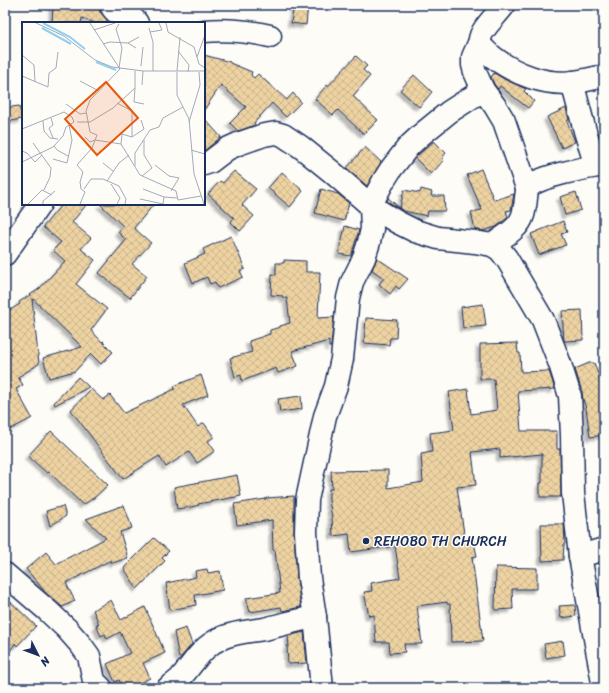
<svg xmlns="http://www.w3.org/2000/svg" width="609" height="693" font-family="Sriracha,sans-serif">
<defs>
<pattern id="building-cross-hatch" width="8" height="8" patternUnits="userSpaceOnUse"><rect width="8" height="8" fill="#eed3a2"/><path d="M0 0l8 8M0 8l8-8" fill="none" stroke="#ccb58e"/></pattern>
<filter id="shadow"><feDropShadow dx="-3.5" dy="3.5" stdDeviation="1" flood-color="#0004"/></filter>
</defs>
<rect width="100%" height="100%" fill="#fdfcf7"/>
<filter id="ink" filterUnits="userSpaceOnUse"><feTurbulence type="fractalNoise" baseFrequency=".025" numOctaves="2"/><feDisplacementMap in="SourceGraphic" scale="8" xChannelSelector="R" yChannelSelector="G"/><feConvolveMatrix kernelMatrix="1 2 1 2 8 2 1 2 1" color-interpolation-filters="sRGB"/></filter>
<g filter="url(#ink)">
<g fill="url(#building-cross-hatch)" stroke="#1b2f5e" filter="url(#shadow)">
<path d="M50,5H98L100,12L107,20L106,23H95L82,18L81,23H52L53,7L50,6Z"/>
<path d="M294,5H308L306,25L291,23Z"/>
<path d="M204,55L230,62V63L252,72L251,75L254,78L258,74L287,100L293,93L301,102L286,117L272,103L254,123L255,125L238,131L230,123L246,107L221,85L204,110Z"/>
<path d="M356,56L367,66L363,70L370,76L353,96L378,120L364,134L338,110L333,115L315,99L327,85L328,86Z"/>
<path d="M494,73L506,80L526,89L524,91L534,101L528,108L500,86L498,89L497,88L494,84L491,77Z"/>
<path d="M414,75L432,92L419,107L400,90Z"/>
<path d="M19,106L22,119L5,122V108Z"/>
<path d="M566,108L569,120L567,121L575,142L562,148L547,117Z"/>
<path d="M204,118L221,137L204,151Z"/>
<path d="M434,141L446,153L442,158L444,160L431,174L415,158Z"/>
<path d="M365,147L381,162L367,186L347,168Z"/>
<path d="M481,169L494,200L514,194L511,210L506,211L508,217L496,227L482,231L475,229L471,212L482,210L467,175Z"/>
<path d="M234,171L256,189L242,205L254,216L240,231L231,222L234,218L208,194L220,181L223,183Z"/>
<path d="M282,172L303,191L290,207L268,188Z"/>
<path d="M321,189L338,194L349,203L344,221L315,213Z"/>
<path d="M421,189L432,192L431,196H444L445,211H428L427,216L404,211L387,201L388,198L400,208L404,190L420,193Z"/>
<path d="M576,192L581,210L565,215L560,197Z"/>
<path d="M62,204H87L72,222L91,238L81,249L95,260L76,284L107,309L91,330L102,342L104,341L103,342L113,352L101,364L91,354L75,371L49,378L43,358L82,347L32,298L39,364L18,377L23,385L16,389L32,418L11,429L5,417V313L20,304L19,302L39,289L65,261L53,250L61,242L43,227Z"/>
<path d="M100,204H154L134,228L151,243L132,264L147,276L130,298L99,273L126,240L118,232L123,226Z"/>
<path d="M563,221L567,232L561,234L566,245L539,255L531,234Z"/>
<path d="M345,226L359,230L351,256L339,254Z"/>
<path d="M231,236L245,269L240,271L243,277L218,288L215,282L210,284L207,277L193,283L185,263L205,254L203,249Z"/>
<path d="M377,258L408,279L399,289L396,286L390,294L379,284L384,278L372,270Z"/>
<path d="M284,260L306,261V272H320L318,318L334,317L331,347H329V341L292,351L298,366L278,373L276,368L242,381L241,375L235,377L230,358L252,352L249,341L270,334V330L280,327V326L290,323L287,298H283V296L271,295L272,274L276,275V263H284Z"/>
<path d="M483,304L486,326L463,328L461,307Z"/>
<path d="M582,310L583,340L564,341L562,311Z"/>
<path d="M366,318L397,320L396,338H390L389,345L364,343Z"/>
<path d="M517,343L518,353H520L521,372L549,371L555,389L518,391L521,431H557V449H560L561,497H540V483H542V454L500,458V449L472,452L476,485L457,487L465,540L473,538L477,556L472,557L483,641L451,642L450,604H447V602L417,606L422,644H404L405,652L390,653L389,642H376L374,615L369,616L364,592L372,591L371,583L400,578L395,546L351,552L349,534L333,536L332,517L329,500V489H332L331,471L388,470V488L423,482L421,454L432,452L430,433L454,430L449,392L468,389L471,414L497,410L494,379H480V344Z"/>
<path d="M589,363H594L604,389V435L590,437L586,408L583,399L582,392L575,369Z"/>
<path d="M201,375L208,395L183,405L198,427L204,423L214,437L208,441L215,451L197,463L189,452L166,467L159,456L123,479L71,410L91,389L103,400L110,395L124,413L175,389L174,386Z"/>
<path d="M78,377L89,387L55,405L54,403Z"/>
<path d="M301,396L302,409L280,412L278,399Z"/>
<path d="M51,431L108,485L95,497L83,505L49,472L47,473L28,456Z"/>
<path d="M237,475L241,496L198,504L199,505L191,507L177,509L174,487Z"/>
<path d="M294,496V533L297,579L301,607L282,611L281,607L250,612L246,598L280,593L275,550H273L272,520L237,525L234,504L266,499V498Z"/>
<path d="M124,505L132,528L120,532L128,558L112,563L111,560L66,583L75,601L62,607L46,593L26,569L46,552L56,564L106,538L86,519Z"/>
<path d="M63,506L66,516L50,526L46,511Z"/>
<path d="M541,524H564L565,544H564L563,560L542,561Z"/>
<path d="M154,538L169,551L162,558L165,561L137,589L124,568Z"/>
<path d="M496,567L537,568V589H512L513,609L495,610Z"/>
<path d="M207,569L208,573L220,571L223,590L195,595L196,605L170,610L166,583L196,577L195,571Z"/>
<path d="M111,600L121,620L145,607L165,653L143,663L150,678L129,688H123L119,680L115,682L107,664L130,653L120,632L107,639L105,634L101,636L96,625L99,624L93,610Z"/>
<path d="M11,602L36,626L17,646L15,643L5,660V608Z"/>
<path d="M575,605L576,616L561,618L559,606Z"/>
<path d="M186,628L192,644L181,657L179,658L174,632Z"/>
<path d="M304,632L307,663L288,664L287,646H289L288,636Z"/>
<path d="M563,641L565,655L546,658L544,644Z"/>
</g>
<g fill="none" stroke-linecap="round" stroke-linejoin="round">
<defs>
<g id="minor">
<path d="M111,5C118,20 129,11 137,23"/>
<path d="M504,5C498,14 480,30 480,40C480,47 488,53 493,57C515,74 546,86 574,82C584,81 594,78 604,76"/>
<path d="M204,31C226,29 248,31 270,36"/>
<path d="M480,41L473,57V65L475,72L483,90L495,106L504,121L527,188"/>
<path d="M572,82L585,131L596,166"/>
<path d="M204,164L210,162L227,149L238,144L264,135L276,133L283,135L301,147L332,172L371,206L397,222L415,231L438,238L475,242L492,245L500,250L507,259L543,320L560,364L570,396L572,435L573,493L580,556L604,688"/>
<path d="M492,245C503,237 519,229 523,215C524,213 524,209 525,206C526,202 526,191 528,188C534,177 590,167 604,165"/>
<path d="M5,254L40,204"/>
<path d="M580,556L604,549"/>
<path d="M5,574L48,611L67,629L81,645L89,656L94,681L101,688"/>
<path d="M168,688C173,684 179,681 182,676C192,665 199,652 211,644C226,633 246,632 264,629C281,625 298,620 315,617"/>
<path d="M322,688L315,617L309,578L306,532L307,500L325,416L336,386L342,359L348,298L352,282L364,258L369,242L372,229L371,206L377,193L384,180L391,169L409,146L422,134L449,112L483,90"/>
</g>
</defs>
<use href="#minor" stroke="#1b2f5e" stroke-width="25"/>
<use href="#minor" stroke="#fdfcf7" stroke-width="22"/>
</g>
</g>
<circle fill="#1b2f5e" stroke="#fdfcf7" stroke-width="1.5" cx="366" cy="541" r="4"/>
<g text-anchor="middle" stroke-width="3" stroke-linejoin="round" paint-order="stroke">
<g font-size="14" fill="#1b2f5e" stroke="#fdfcf7" text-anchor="start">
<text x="374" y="546">REHOBO TH CHURCH</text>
</g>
</g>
<g transform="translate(22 22)">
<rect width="183" height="183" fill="#fdfcf7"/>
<path fill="none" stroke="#91cff2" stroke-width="2" d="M21,1L48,15L63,27M20,6L49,22M74,40L94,48"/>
<path fill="none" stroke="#a3aaba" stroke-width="1" d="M14,1L42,14L73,38L90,45L121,49H183M144,1L146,10L172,25L177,42L183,46M127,6L131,20V49M72,8L93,1M128,10L140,8L137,1M106,21L117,15M81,22L88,20L106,21L114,26M156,29L167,43L166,50M0,33L12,43L13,60M175,35L183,13M119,44L121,25M97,46L100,26L94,7L97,2M155,49L158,15M155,50V73L167,97L172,152L182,182M0,54L26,65L27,51L34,46L36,30M58,59L77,69M120,63L121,49M113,66L112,80L122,82M95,81L110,89V115M44,82L58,92L64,91M29,96L31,103L27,106L31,116M21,99L22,109L28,116L36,117M55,100H68L91,86L113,66V49M167,100L178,63L177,50M0,107L42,90L50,95L52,100L44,105L41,114L31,125L0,140M63,115L68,120L73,118L99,122L118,153L154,169L156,178L179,174M11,121L29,146L28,155L22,168M99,122L100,112L110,115L122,107L119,98M32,124L35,128L46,134M169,128L183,132M0,129L5,131L13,140L20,133M31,137L45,141L50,118L47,103M81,141L91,149M133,143L147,154L157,156L149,169M113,144V131L128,108L137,105L141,96L161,85M120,154L130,146L122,133V118M85,159L97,141L107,133M89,162L98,176L95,182M62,167L69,157H81L97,164L104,177L103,182M121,167L142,175M118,177L141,182M6,182L20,168L30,173M21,182V179L33,169M58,182L63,170L59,167L58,160L61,150L55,143L70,126L75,113L68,110L64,89L68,78L98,47L68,1M141,182L142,175L155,176"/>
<path fill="#e8590c" fill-opacity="0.15" stroke="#e8590c" stroke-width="2" d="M84,60L116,96L75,133L43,97Z"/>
<rect width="183" height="183" fill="none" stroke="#1b2f5e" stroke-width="2"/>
</g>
<rect width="609" height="693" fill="none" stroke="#fdfcf7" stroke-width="20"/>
<rect x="10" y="10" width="589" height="673" fill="none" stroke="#1b2f5e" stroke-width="1.5" filter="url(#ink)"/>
<g transform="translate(38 655) rotate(132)" stroke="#fdfcf7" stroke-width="3" paint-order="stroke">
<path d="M0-3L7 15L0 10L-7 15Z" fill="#1b2f5e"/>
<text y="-6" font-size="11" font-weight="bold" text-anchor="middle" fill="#1b2f5e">N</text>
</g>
</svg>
